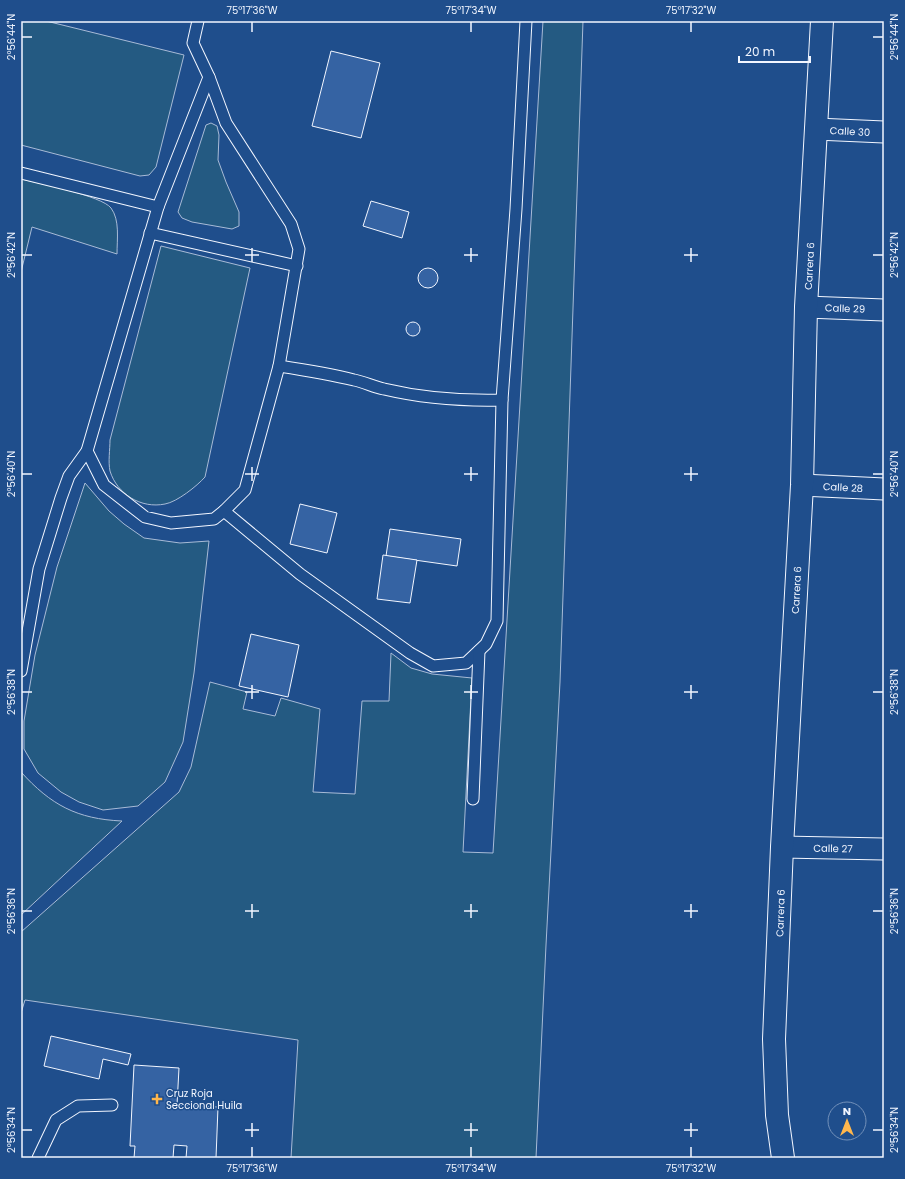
<svg xmlns="http://www.w3.org/2000/svg" width="905" height="1179" font-family="Poppins,sans-serif">
<rect width="100%" height="100%" fill="#1f4e8c"/>
<g fill="#245a82" stroke="#a8bbd7">
<path d="M21,21H46L184,55L156,167L149,175L140,176L21,145Z"/>
<path d="M543,21H583L560,682L546,945L536,1158H291L298,1040L25,1000L21,1013V932L179,792L191,767L210,682L247,692L243,709L275,716L281,698L320,709L313,792L355,794L362,701H389L391,653L411,668L432,674L472,678L463,852L493,853Z"/>
<path d="M211,123L217,126L219,135L218,160L226,182L239,212V226L232,229L192,222L182,218L178,212L206,125Z"/>
<path d="M21,179C38,183 102,196 111,208C120,220 117,239 117,254L32,227L21,272Z"/>
<path d="M161,246L250,268L205,477C197,486 177,502 165,504C141,509 117,494 110,471C108,462 110,449 110,440Z"/>
<path d="M85,483L109,511L124,524L144,538L180,543L209,541L194,673L183,742L165,782L138,806L103,810L79,802L61,792L38,773L24,749V721L35,655L57,567Z"/>
<path d="M21,772C51,805 77,819 122,821L21,915Z"/>
</g>
<g fill="#3563a3" stroke="#f2f6ff">
<path d="M331,51L380,63L361,138L312,126Z"/>
<path d="M371,201L409,212L402,238L363,226Z"/>
<circle cx="428" cy="278" r="10"/>
<circle cx="413" cy="329" r="7"/>
<path d="M300,504L337,513L327,553L290,544Z"/>
<path d="M390,529L461,539L457,566L386,556Z"/>
<path d="M383,555L417,560L410,603L377,599Z"/>
<path d="M251,634L299,645L288,697L239,686Z"/>
<path d="M51,1036L131,1054L128,1065L103,1059L99,1079L44,1066Z"/>
<path d="M134,1065L179,1068L177,1105L218,1107L216,1158H186L187,1146L174,1145L173,1158H134L135,1146H130Z"/>
</g>
<g fill="none" stroke-linecap="round" stroke-linejoin="round">
<defs>
<g id="lane">
<path d="M21,173L158,207L87,451L104,485L145,517L171,523L214,519L224,511L245,490L279,366L299,249L291,224L226,123L209,77L193,43L198,21"/>
<path d="M158,207L209,77"/>
<path d="M150,233L297,266"/>
<path d="M279,366C305,370 330,374 354,380C364,382 374,387 384,389C422,398 462,401 502,400"/>
<path d="M224,511L300,574L410,653L433,666L466,663L486,644L497,621L502,400L516,209L526,21"/>
<path d="M21,671L39,569L61,498L69,476L87,451"/>
<path d="M473,799L479,651"/>
<path d="M38,1158L56,1120L78,1106L112,1105"/>
</g>
<g id="street">
<path d="M816,129L884,132"/>
<path d="M806,307L884,310"/>
<path d="M802,485L884,489"/>
<path d="M782,847L884,849"/>
</g>
<path id="secondary" d="M783,1158L777,1115L774,1039L782,847L802,485L806,307L822,21"/>
</defs>
<use href="#lane" stroke="#f2f6ff" stroke-width="13"/>
<use href="#street" stroke="#f2f6ff" stroke-width="23"/>
<use href="#secondary" stroke="#f2f6ff" stroke-width="24"/>
<use href="#lane" stroke="#1f4e8c" stroke-width="11"/>
<use href="#street" stroke="#1f4e8c" stroke-width="21"/>
<use href="#secondary" stroke="#1f4e8c" stroke-width="22"/>
</g>
<path fill="none" stroke="#f2f6ff" stroke-width="1.5" d="M252,22V32M471,22V32M691,22V32M22,37H32M873,37H883M252,248V262M471,248V262M691,248V262M22,255H32M245,255H259M464,255H478M684,255H698M873,255H883M252,467V481M471,467V481M691,467V481M22,474H32M245,474H259M464,474H478M684,474H698M873,474H883M252,685V699M471,685V699M691,685V699M22,692H32M245,692H259M464,692H478M684,692H698M873,692H883M252,904V918M471,904V918M691,904V918M22,911H32M245,911H259M464,911H478M684,911H698M873,911H883M252,1123V1137M471,1123V1137M691,1123V1137M22,1130H32M245,1130H259M464,1130H478M684,1130H698M873,1130H883M252,1147V1157M471,1147V1157M691,1147V1157"/>
<path fill="#ffb74d" stroke="#1f4e8c" stroke-width="1.5" d="M155 1093h4v4h4v4h-4v4h-4v-4h-4v-4h4z"/>
<g text-anchor="middle" stroke-width="3" stroke-linejoin="round" paint-order="stroke">
<g font-size="10" fill="#f2f6ff" stroke="#1f4e8c">
<text transform="translate(850 131) rotate(3)" y="4">Calle 30</text>
<text transform="translate(809 266) rotate(-87)" y="4">Carrera 6</text>
<text transform="translate(845 308) rotate(2)" y="4">Calle 29</text>
<text transform="translate(843 487) rotate(3)" y="4">Calle 28</text>
<text transform="translate(796 590) rotate(-87)" y="4">Carrera 6</text>
<text transform="translate(833 848) rotate(1)" y="4">Calle 27</text>
<text transform="translate(780 913) rotate(-88)" y="4">Carrera 6</text>
</g>
<g font-size="10" fill="#f2f6ff" stroke="#1f4e8c" text-anchor="start">
<text x="166" y="1097">Cruz Roja<tspan x="166" dy="12">Seccional Huila</tspan></text>
</g>
</g>
<rect width="905" height="1179" fill="none" stroke="#1f4e8c" stroke-width="44"/>
<g transform="translate(847 1121)"><circle r="19" fill="#1f4e8c" stroke="#7391ba"/>
<path d="M0-3L7 15L0 10L-7 15Z" fill="#ffb74d"/>
<text y="-6" font-size="11" font-weight="bold" text-anchor="middle" fill="#f2f6ff">N</text>
</g>
<path d="M739 56v6h71v-6" fill="none" stroke="#f2f6ff" stroke-width="2"/>
<text x="745" y="56" font-size="12" fill="#f2f6ff" stroke="#1f4e8c" stroke-width="3" paint-order="stroke">20 m</text>
<rect x="22" y="22" width="861" height="1135" fill="none" stroke="#f2f6ff" stroke-width="1.5"/>
<g font-size="10" text-anchor="middle" fill="#f2f6ff">
<text x="252" y="14">75°17'36"W</text>
<text x="471" y="14">75°17'34"W</text>
<text x="691" y="14">75°17'32"W</text>
<text transform="translate(11 37) rotate(-90)" y="4">2°56'44"N</text>
<text transform="translate(894 37) rotate(-90)" y="4">2°56'44"N</text>
<text transform="translate(11 255) rotate(-90)" y="4">2°56'42"N</text>
<text transform="translate(894 255) rotate(-90)" y="4">2°56'42"N</text>
<text transform="translate(11 474) rotate(-90)" y="4">2°56'40"N</text>
<text transform="translate(894 474) rotate(-90)" y="4">2°56'40"N</text>
<text transform="translate(11 692) rotate(-90)" y="4">2°56'38"N</text>
<text transform="translate(894 692) rotate(-90)" y="4">2°56'38"N</text>
<text transform="translate(11 911) rotate(-90)" y="4">2°56'36"N</text>
<text transform="translate(894 911) rotate(-90)" y="4">2°56'36"N</text>
<text transform="translate(11 1130) rotate(-90)" y="4">2°56'34"N</text>
<text transform="translate(894 1130) rotate(-90)" y="4">2°56'34"N</text>
<text x="252" y="1172">75°17'36"W</text>
<text x="471" y="1172">75°17'34"W</text>
<text x="691" y="1172">75°17'32"W</text>
</g>
</svg>
